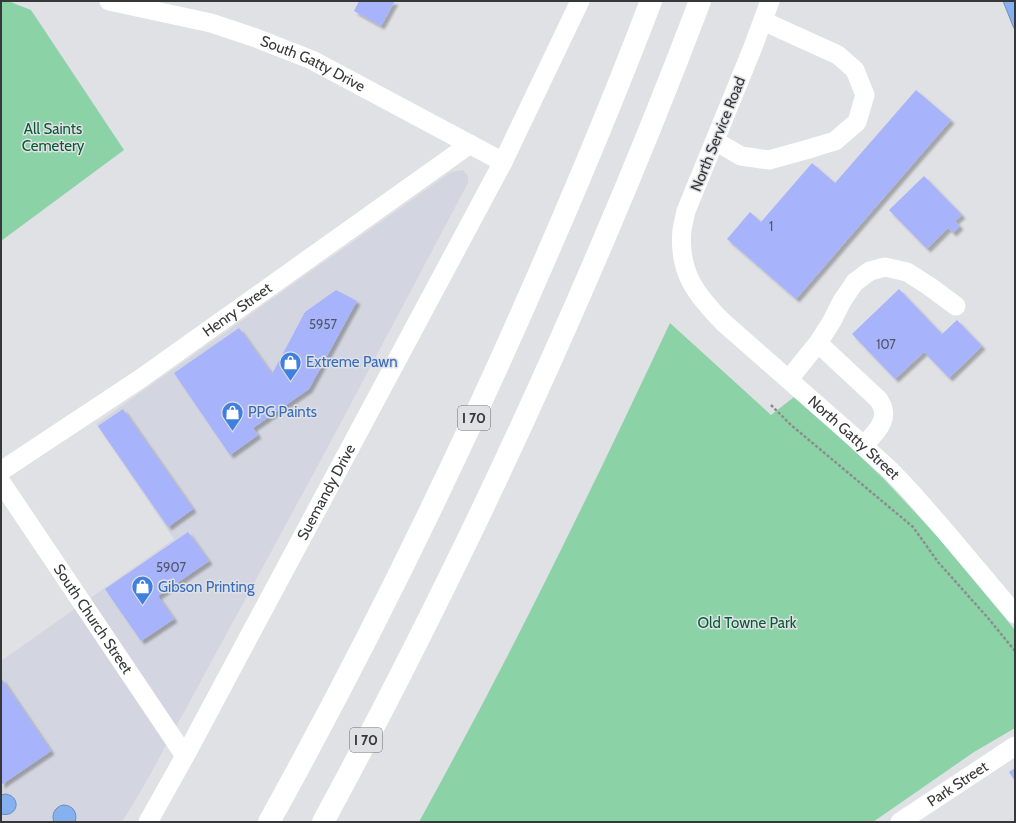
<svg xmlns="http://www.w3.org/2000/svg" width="1016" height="823" font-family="Cabin,sans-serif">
<defs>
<filter id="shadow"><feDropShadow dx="3.5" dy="3.5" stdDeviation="1" flood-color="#0004"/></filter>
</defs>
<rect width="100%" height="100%" fill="#e0e1e5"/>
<path fill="#d3d6e0" d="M463,170L468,176V183L329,445L145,784L122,822H1V661L174,539L96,424L451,172Z"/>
<g fill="#8cd2a7">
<path d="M1,1H8L31,10L124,150L1,241Z"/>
<path d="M670,323L771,415L794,397L831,429L883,478L938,537L1015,630V728L974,752L873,822H419C475,720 529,616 580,511C611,449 640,386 670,323Z"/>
</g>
<g fill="#85b1f0" stroke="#6d8cb9">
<path d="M1003,1H1015V30L1013,26Z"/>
<path d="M6,794C22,797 18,818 1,814V795Z"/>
<path d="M63,805C73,805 78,813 75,822H54C51,814 55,807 63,805Z"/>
</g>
<g fill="#a7b4fb" filter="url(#shadow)">
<path d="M359,1H395L381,26L354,11Z"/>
<path d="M916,90L951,120L796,299L727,239L750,212L761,222L812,163L835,183Z"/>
<path d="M924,176L962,215L955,221L960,226L953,233L948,228L927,249L889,210Z"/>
<path d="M899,289L942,334L957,320L982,346L949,378L924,352L895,379L852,334Z"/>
<path d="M336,290L357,301L309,389L253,428L258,435L230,455L174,373L239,328L272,374L305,312Z"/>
<path d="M123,409L193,509L168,527L98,426Z"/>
<path d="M188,532L209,561L158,596L174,619L141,641L105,589Z"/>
<path d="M1,679H2L51,751L1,785Z"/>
<path d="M1015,768V781L1009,772Z"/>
</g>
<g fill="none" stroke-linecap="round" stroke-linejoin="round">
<path stroke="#8c8d8f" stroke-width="2.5" stroke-dasharray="3 2" stroke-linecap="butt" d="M771,405L791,425L913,527L938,562L988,618L1015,651"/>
<g stroke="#fff" stroke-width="19">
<path id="s1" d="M109,1L211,23L256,38L312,60L503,162"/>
<path id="s2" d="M770,1L753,47L686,211C685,217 683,223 682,230C678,272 696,295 724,323L856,439L892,472L911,492L945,531L1015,614"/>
<path d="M715,141L741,156L769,160L805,150L835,141L857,122L865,95L855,70L838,55L763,21"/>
<path d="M818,343L879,400C880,403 883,406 883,409C887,423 872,436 864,445"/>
<path d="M789,379L818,343L832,321L842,301L855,282L870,271L885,267L907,272L929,286L956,306"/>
<path id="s3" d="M1,471L140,379L470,144"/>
<path id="s4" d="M1,482L185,756"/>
<path id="s5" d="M148,822L185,756L503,162L580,1"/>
<path id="s6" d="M900,822L1015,746"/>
</g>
<g stroke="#fff" stroke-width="22">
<path d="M269,822C372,636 465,445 549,250C585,167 619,85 651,1"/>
<path d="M323,822C378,721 430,618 480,514C560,346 634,175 700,1"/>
</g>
</g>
<defs>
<symbol id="shop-pin" viewBox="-11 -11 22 30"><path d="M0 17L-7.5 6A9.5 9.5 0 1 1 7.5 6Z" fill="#3f7fe0" stroke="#e0e1e5"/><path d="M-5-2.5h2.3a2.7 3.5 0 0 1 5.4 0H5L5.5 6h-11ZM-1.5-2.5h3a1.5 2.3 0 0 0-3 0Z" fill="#fff"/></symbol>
</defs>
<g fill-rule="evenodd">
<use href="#shop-pin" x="278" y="350" width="25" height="34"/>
<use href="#shop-pin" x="220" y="400" width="25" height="34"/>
<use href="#shop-pin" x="130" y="574" width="25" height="34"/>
</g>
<g text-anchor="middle" stroke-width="3" stroke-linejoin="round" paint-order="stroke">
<g font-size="13" fill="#525669">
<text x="771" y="231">1</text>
<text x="323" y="329">5957</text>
<text x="886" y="349">107</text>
<text x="171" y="572">5907</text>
</g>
<g fill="#e0e1e5" stroke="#696a6c" stroke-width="1">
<rect x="458" y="406" width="32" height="24" rx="3"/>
<rect x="350" y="728" width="32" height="24" rx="3"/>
</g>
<g font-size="14" font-weight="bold" fill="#363738">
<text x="474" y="423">I 70</text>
<text x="366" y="745">I 70</text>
</g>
<g font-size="15" fill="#363738" stroke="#e0e1e5">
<text dy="5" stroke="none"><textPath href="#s1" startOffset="214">South Gatty Drive</textPath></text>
<text transform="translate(718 134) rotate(-68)" y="5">North Service Road</text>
<text dy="5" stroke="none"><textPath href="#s3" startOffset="286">Henry Street</textPath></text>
<text dy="5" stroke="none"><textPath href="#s2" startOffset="525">North Gatty Street</textPath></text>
<text dy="5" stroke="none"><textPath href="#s5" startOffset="375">Suemandy Drive</textPath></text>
<text dy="5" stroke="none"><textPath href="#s4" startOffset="165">South Church Street</textPath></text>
<text dy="5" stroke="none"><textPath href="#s6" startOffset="69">Park Street</textPath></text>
</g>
<g font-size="15" fill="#095a35" stroke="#e0e1e5">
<text x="53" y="134">All Saints<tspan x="53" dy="17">Cemetery</tspan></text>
<text x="747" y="628">Old Towne Park</text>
</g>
<g font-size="15" fill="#366cbe" stroke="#e0e1e5" text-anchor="start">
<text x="306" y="367">Extreme Pawn</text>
<text x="248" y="417">PPG Paints</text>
<text x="158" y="592">Gibson Printing</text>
</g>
</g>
<rect width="1016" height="823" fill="none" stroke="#363738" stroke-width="4"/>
</svg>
